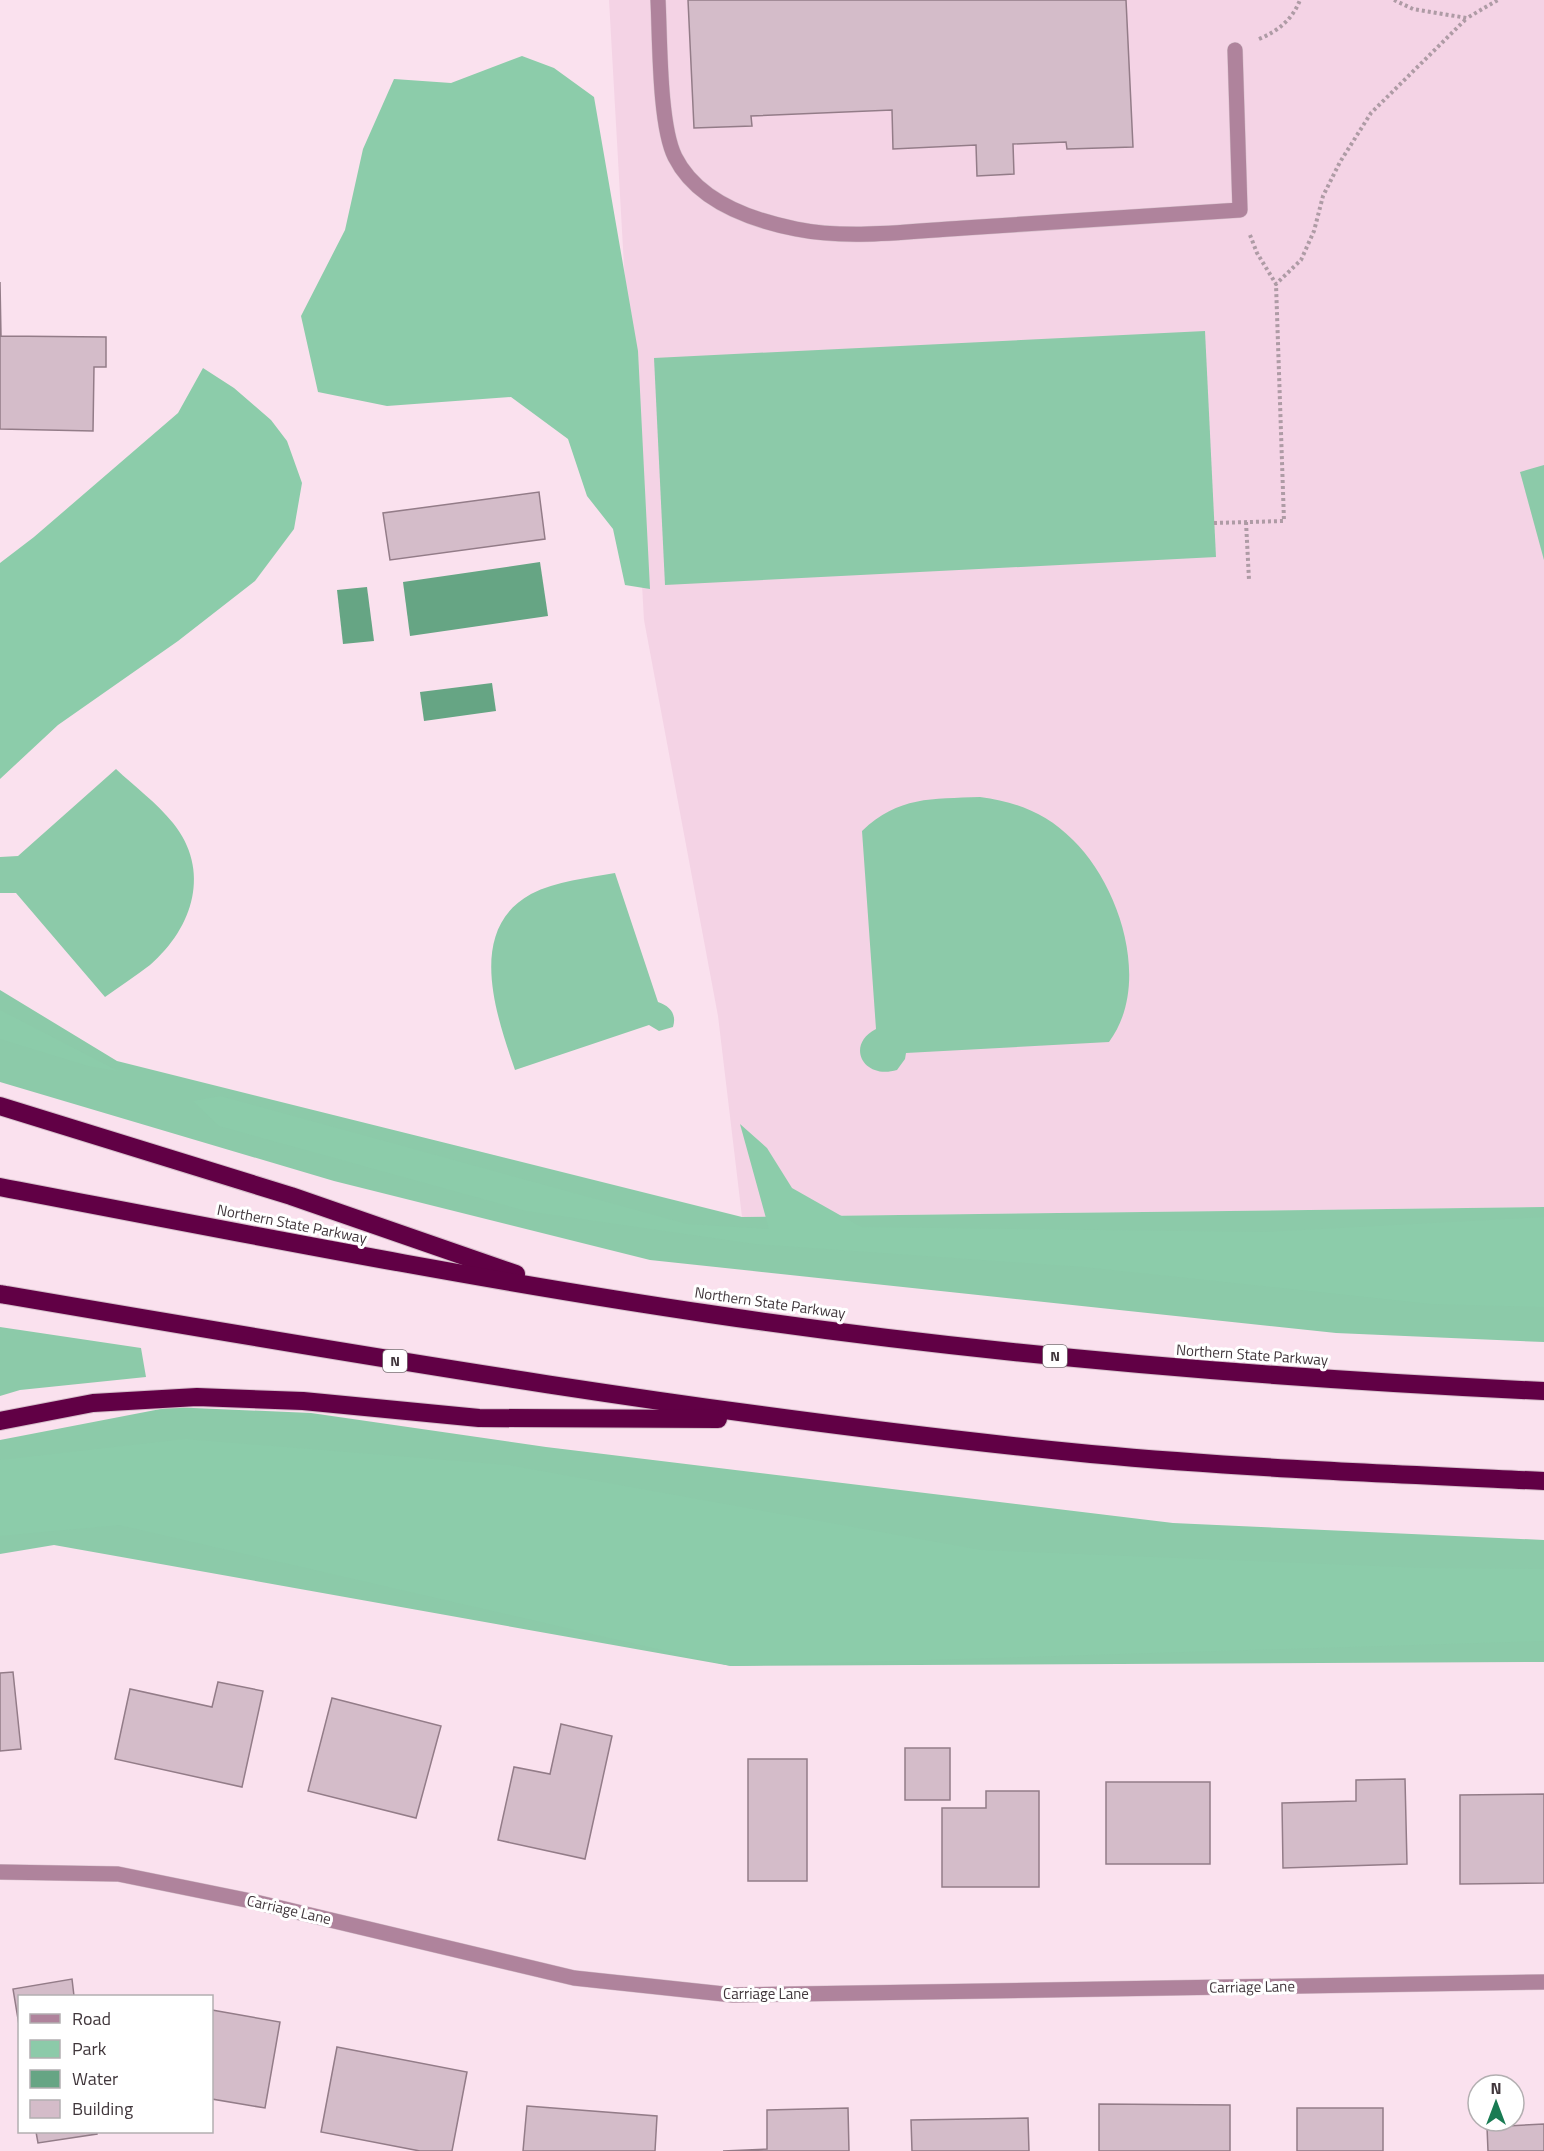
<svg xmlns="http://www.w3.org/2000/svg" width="1544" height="2151" font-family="'Titillium Web',sans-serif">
<rect width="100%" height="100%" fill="#fae1ee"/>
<path fill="#f4d3e5" d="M609,0H1544V1207L742,1217L718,1016L644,620Z"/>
<g fill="#8ccaa9">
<path d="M1205,331L1216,557L665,585L654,358Z"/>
<path d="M1544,465V560L1520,472Z"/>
<path d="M116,769C134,786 157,803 173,823C211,870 194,927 150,965C136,976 120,986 105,997L16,893H0V857L18,856Z"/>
<path d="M980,797C1017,802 1046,813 1073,840C1120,886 1152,984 1109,1042L906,1053L905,1059L897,1070C863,1080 845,1045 876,1029L862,831C899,796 931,799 980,797Z"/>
<path d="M615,873L658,1002C670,1006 677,1014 673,1027L659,1031L649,1025L515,1070C497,1017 465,930 531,894C556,881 588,878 615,873Z"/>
<path d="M0,990L117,1061L742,1217L1544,1207V1342L1336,1333L650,1260L334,1181L0,1082Z"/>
<path d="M0,1327L141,1348L146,1377L20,1390L0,1396Z"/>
<path d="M171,1407L311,1413L546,1447L1173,1523L1544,1540V1662L731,1666L54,1545L0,1554V1440Z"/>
</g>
<g fill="#8cccaa">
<path d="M522,56L554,68L594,97L638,351L650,589L625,585L613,529L587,496L568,439L511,397L387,406L318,392L301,316L345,230L363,149L394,79L451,83Z"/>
<path d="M203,368L234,388L271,420L287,441L302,483L294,529L255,581L178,641L58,725L0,779V563L34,537L178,413Z"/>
<path d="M0,1010L118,1071L88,1066L0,1039Z"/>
<path d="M220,1096L687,1224L769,1229L740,1124L767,1148L792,1188L861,1227L1265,1232L1544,1217V1307L1431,1304L1084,1267L755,1244L526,1211L219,1126L193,1101Z"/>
<path d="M185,1439L508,1465L981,1550L1425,1568L1544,1569V1641L731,1666L119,1525L0,1536V1460Z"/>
</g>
<g fill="#66a584">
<path d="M540,562L548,616L410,636L403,582Z"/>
<path d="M367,587L374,641L343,644L337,590Z"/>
<path d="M492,683L496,711L424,721L420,692Z"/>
</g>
<g fill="#d4bcc9" stroke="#937c88" stroke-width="1.5">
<path d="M688,0H1126L1133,147L1067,149L1066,142L1013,144L1014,174L977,176L976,145L893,149L892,110L751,116L752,126L694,128Z"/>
<path d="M0,282L1,336L106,337V367H94L93,431L0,429Z"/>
<path d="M539,492L545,539L390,560L383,513Z"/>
<path d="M13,1672L21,1749L0,1751V1673Z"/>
<path d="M218,1682L263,1691L242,1787L115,1759L130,1689L212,1707Z"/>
<path d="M332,1698L441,1726L416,1818L308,1791Z"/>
<path d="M561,1724L612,1736L585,1859L498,1840L514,1767L550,1774Z"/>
<rect x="905" y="1748" width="45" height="52"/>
<rect x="748" y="1759" width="59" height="122"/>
<path d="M1405,1779L1407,1864L1283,1868L1282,1803L1356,1801V1780Z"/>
<rect x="1106" y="1782" width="104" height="82"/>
<path d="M986,1791H1039V1887H942V1808H986Z"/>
<path d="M1544,1794V1883L1460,1884V1795Z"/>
<path d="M72,1979L74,1996H20V2031L13,1989Z"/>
<path d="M212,2010L280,2022L265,2108L212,2099Z"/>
<path d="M337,2047L467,2072L452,2151H420L321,2132Z"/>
<path d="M1099,2104L1230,2105V2151H1099Z"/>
<path d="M527,2106L657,2116L655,2151H523Z"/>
<path d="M848,2108L849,2151H723L767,2149V2110Z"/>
<rect x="1297" y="2108" width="86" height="43"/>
<path d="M1028,2118L1029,2151H912L911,2120Z"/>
<path d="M1544,2124V2151H1488L1487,2127Z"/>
<path d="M36,2132H97V2134L38,2143Z"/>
</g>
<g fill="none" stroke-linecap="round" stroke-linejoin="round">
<defs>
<g id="minor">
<path d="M658,0C660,39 659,125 675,157C697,201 751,220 796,229C850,240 910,231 964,228C1056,222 1148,216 1240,210L1235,50"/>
<path d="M0,1872L118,1874L251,1901L574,1978L733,1995L1544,1982"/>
</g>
<g id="highway">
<path d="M0,1106L291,1196L516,1274"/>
<path d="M0,1187C236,1232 472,1279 710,1314C986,1355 1265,1378 1544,1391"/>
<path d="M0,1294C363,1356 725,1418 1091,1454C1242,1468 1393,1474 1544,1481"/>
<path d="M0,1421L93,1403L197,1397L303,1401L479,1418L718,1419"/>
</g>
</defs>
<use href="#minor" stroke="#d5bfca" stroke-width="16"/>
<use href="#highway" stroke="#d5bfca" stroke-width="20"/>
<g stroke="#ae9ba5" stroke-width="4" stroke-dasharray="3 3" stroke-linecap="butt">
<path d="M1394,0L1413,9L1467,18L1498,0"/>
<path d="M1259,39C1278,31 1292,20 1300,0"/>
<path d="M1250,235L1257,253L1276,284L1301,260L1314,231L1323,196L1340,162L1371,113L1467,18"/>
<path d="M1246,522L1249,580"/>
<path d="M1214,523L1284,521L1276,284"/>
</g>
<use href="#minor" stroke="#af839c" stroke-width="15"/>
<use href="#highway" stroke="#610045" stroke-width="18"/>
</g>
<g text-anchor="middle" stroke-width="6" stroke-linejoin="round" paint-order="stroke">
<g fill="#fff" stroke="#7a7376" stroke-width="1.5">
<rect x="1043" y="1345" width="24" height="22" rx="4.5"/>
<rect x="383" y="1350" width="24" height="22" rx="4.5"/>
</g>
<g font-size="14" font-weight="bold" fill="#41373c">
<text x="1055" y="1361">N</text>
<text x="395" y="1366">N</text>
</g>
<g font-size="15" fill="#41373c" stroke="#fff">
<text transform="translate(292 1224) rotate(11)" y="5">Northern State Parkway</text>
<text transform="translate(770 1303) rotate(8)" y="5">Northern State Parkway</text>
<text transform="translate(1252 1355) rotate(4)" y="5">Northern State Parkway</text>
<text transform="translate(289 1910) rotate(13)" y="5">Carriage Lane</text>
<text transform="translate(1252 1987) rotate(-1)" y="5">Carriage Lane</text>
<text x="766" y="1999">Carriage Lane</text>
</g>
</g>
<rect x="18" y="1995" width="195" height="138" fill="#ffffff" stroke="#b3afb1" stroke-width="1.5"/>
<rect x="30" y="2014" width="30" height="9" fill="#af839c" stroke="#b3afb1" stroke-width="1.5"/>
<text x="72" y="2025" font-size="18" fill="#41373c">Road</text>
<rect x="30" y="2040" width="30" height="18" fill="#8ccaa9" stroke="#b3afb1" stroke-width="1.5"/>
<text x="72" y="2055" font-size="18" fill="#41373c">Park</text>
<rect x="30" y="2070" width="30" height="18" fill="#66a584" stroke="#b3afb1" stroke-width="1.5"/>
<text x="72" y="2085" font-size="18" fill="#41373c">Water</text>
<rect x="30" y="2100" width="30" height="18" fill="#d4bcc9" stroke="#b3afb1" stroke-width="1.5"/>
<text x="72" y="2115" font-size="18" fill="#41373c">Building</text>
<g transform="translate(1496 2103)"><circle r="28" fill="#ffffff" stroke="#b3afb1" stroke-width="1.5"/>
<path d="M0-4.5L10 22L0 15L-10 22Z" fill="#197b53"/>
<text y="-9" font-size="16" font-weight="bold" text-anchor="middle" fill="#41373c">N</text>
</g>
</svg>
